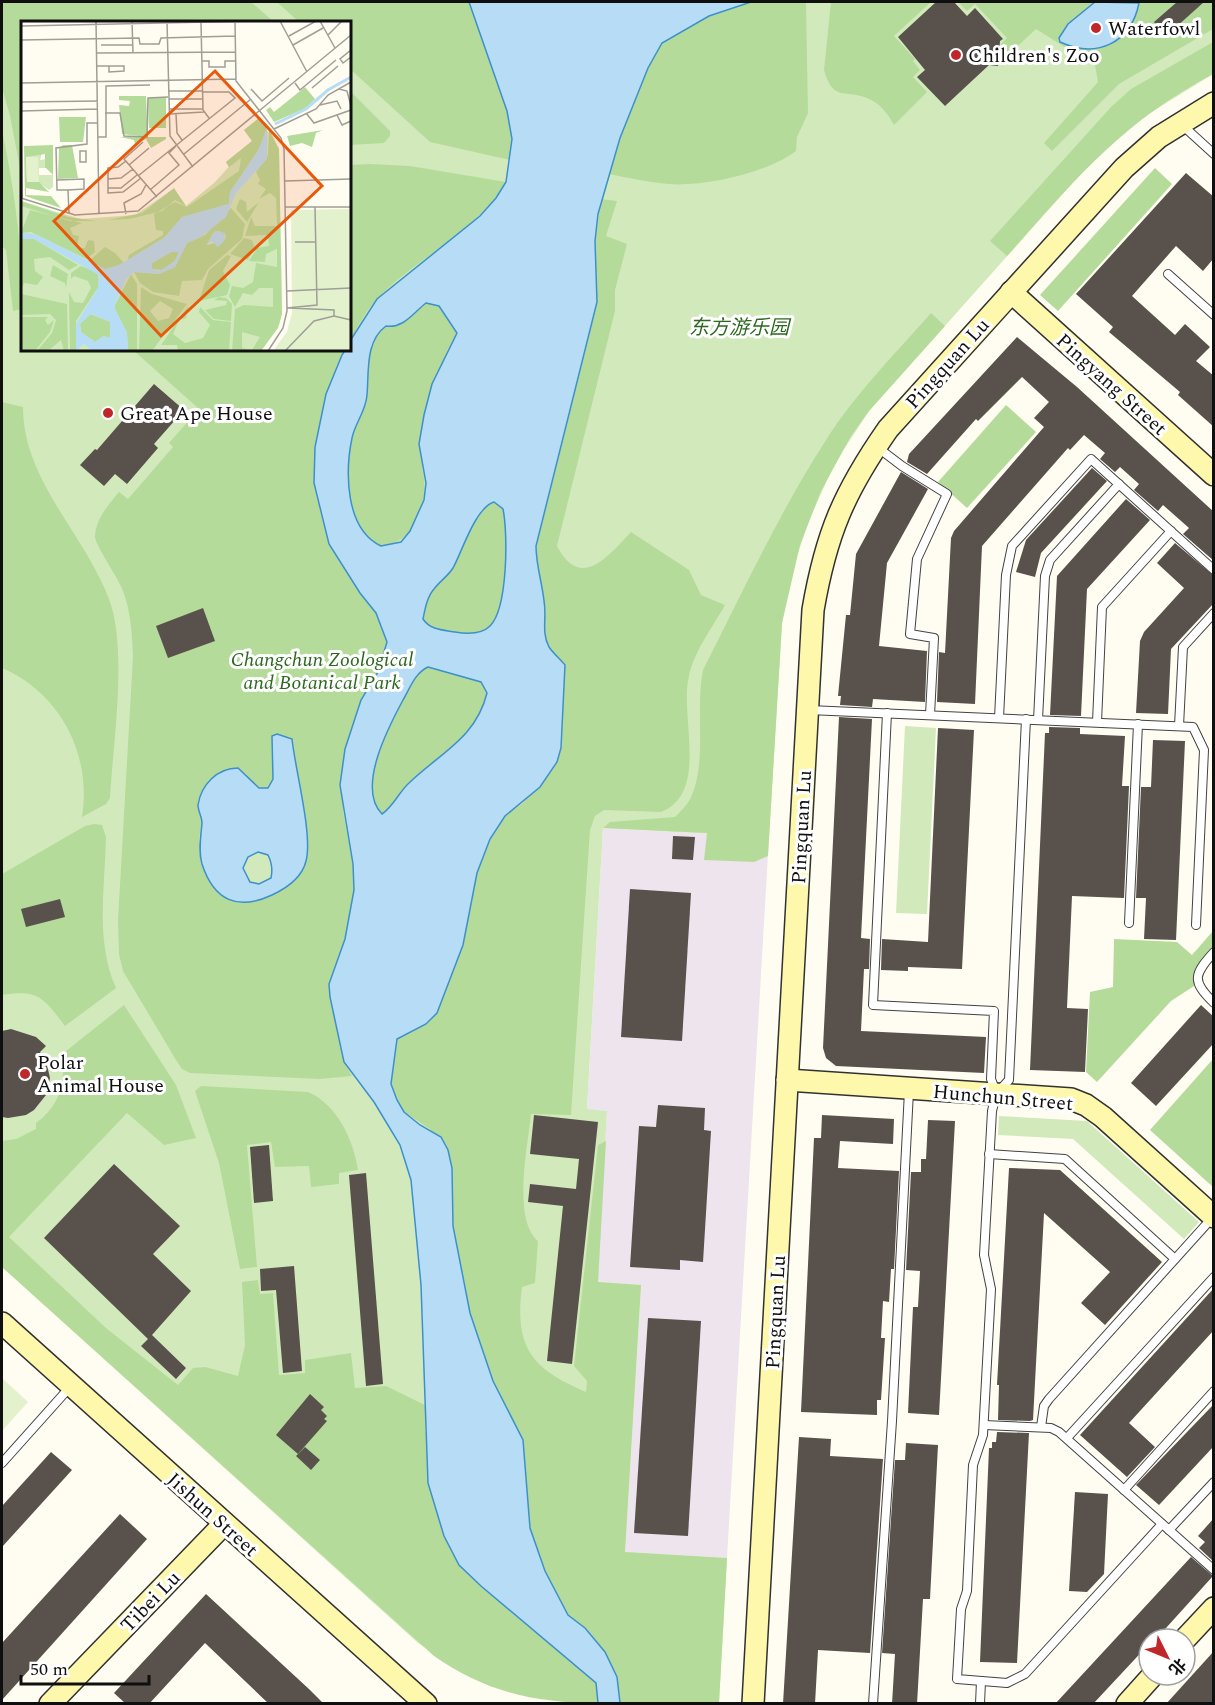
<svg xmlns="http://www.w3.org/2000/svg" width="1215" height="1705" font-family="Spectral,'Noto Sans SC',serif">
<rect width="100%" height="100%" fill="#fffdf2"/>
<path fill="#ede4ee" d="M603,828L769,837L727,1558L625,1552L641,1285L597,1282L607,1111L587,1110Z"/>
<g fill="#d2eabb" fill-rule="evenodd">
<path d="M2,2H1213V74L1142,118L1092,161L869,411L835,463L809,520L792,571L782,623L769,837L603,828L587,1109L607,1111L598,1282L641,1285L625,1552L727,1558L719,1703C608,1703 509,1705 418,1643L2,1267ZM22,22H350V350H22Z"/>
<path d="M905,726L936,728L927,914L896,913Z"/>
<path d="M999,1116L1087,1121L1199,1222L1184,1239L1073,1139L998,1135Z"/>
</g>
<g fill="#b5db9a" fill-rule="evenodd">
<path d="M2,2H251L274,22H22V178L10,116L2,88Z"/>
<path d="M277,2H469C485,46 519,113 510,160L430,142L350,69V22H299Z"/>
<path d="M751,2H806L808,113L797,137L796,151C767,173 704,187 668,184C648,182 628,178 609,174C618,146 645,59 664,42C682,25 726,6 751,2Z"/>
<path d="M831,2H931L894,36L915,59L913,61L920,70L913,77L927,92L894,125C888,114 880,103 867,98C844,89 833,102 824,70Z"/>
<path d="M958,2H1213V29L1119,84L1052,151L1044,143L1098,82L1093,54L1071,51L1036,29L1001,62L1002,49L999,46L1007,38L975,4L967,11Z"/>
<path d="M1213,42V74C1122,122 1075,180 1007,256L990,241L1111,107L1131,89Z"/>
<path d="M350,91L390,131V136L384,143L350,145Z"/>
<path d="M2,130C14,188 23,249 22,309L13,311L6,250L2,246Z"/>
<path d="M370,164L410,166L506,182C476,233 417,257 377,299C366,311 358,326 350,341V165Z"/>
<path d="M1155,168L1172,184L1058,311L1040,295Z"/>
<path d="M601,199L617,201L606,236L627,244L615,290V311L557,546C581,592 609,555 631,532L689,570L701,595L725,605C713,627 694,651 689,676C679,715 710,793 661,812L604,810L595,816L590,830L571,1115L531,1114C528,1146 512,1219 538,1241L535,1283L522,1287C514,1348 532,1369 586,1392L587,1381L574,1366L598,1145L606,1141L598,1282L641,1285L625,1552L727,1558L719,1703H620L617,1677L605,1653L585,1628L568,1615L545,1571L530,1528L523,1440L493,1381L470,1313L453,1226L452,1168L430,1129L404,1112L397,1100L391,1085L397,1039L412,1030L470,905L477,873L490,839L505,816L523,803L557,762L561,748L565,665C560,659 553,654 549,647C541,632 547,617 544,601C542,582 536,565 536,546L597,302L595,241Z"/>
<path d="M426,303L439,306L457,333L447,351L422,468C431,498 416,544 381,546C345,528 345,473 352,438C355,423 366,411 367,395C369,372 365,341 386,326C402,329 413,313 426,303Z"/>
<path d="M931,313L945,326L869,411L851,436L821,491L800,545L782,623L768,856L754,862L704,860L707,833L603,828L610,822L675,817C681,811 689,803 692,795C707,759 695,710 703,670C742,593 779,513 826,440C855,394 895,354 931,313Z"/>
<path d="M133,350H345L326,394L315,447L314,483L329,544L360,593L376,613L387,642L378,672L361,700L345,749L343,811L353,864L354,890L345,939L329,984L344,1062L352,1076L320,1079L190,1073L182,1069L176,1060L123,971L119,954L118,920L133,656C132,634 131,612 123,591C118,577 96,547 95,537C95,520 109,504 119,492L128,499L173,447L169,443L199,409ZM292,739L295,772L308,835L268,897L202,863L199,839L202,820L245,773C251,784 256,789 268,788L273,779V766Z"/>
<path d="M2,402L23,407C23,480 84,533 109,599C128,649 113,743 110,798L106,804L82,817C92,754 60,693 2,668Z"/>
<path d="M1006,405L1036,432L967,508L938,482Z"/>
<path d="M494,502L503,509C508,533 509,608 490,626C481,635 467,634 455,632C443,630 430,630 423,619C425,609 427,597 434,589C440,581 448,576 453,568C462,552 475,508 494,502Z"/>
<path d="M428,667L481,682L487,693C475,743 430,762 397,797C391,803 389,810 382,814C356,787 389,727 403,700C410,688 414,673 428,667Z"/>
<path d="M94,824L102,825L106,837C105,887 95,941 116,988L65,1026C44,998 38,989 2,995V874L85,826Z"/>
<path d="M1213,931V946L1196,968L1194,986L1171,1001L1097,1082L1086,1072L1090,992L1113,987L1114,939L1177,942L1192,955Z"/>
<path d="M124,1005L176,1085L196,1138L164,1145L127,1113L9,1237L106,1328L178,1385L193,1368L205,1367L238,1376L245,1345L242,1282L258,1280L260,1294L273,1293L279,1375L305,1373V1360L351,1353L355,1388L386,1386L425,1405V1429L459,1565L514,1615L588,1675L596,1683L598,1703C536,1703 485,1692 434,1656L2,1267V1141L16,1139L36,1129V1123C59,1106 67,1083 61,1055Z"/>
<path d="M1213,1059V1187L1150,1130Z"/>
<path d="M201,1086L308,1092C337,1104 354,1141 358,1170L339,1173V1184L311,1187L309,1166L275,1167L271,1142L247,1145L257,1267L240,1269L219,1163L195,1091Z"/>
</g>
<path fill="#e4f1cd" d="M2,1378L28,1402L2,1431Z"/>
<g fill="#b7ddf6" stroke="#3d90cd" stroke-width="1.5" fill-rule="evenodd">
<path d="M469,2H751L709,16L662,43L648,68L620,138L598,214L595,241L597,302L536,546C536,565 542,582 544,601C547,617 541,632 549,647C553,653 560,659 565,665L561,748L557,762L540,787L505,816L490,839L477,873L463,945L437,1013L426,1024L397,1039L391,1084L397,1100L404,1112L420,1125L441,1137L448,1150L452,1168L453,1226L470,1313L493,1381L523,1440L530,1528L545,1571L568,1615L585,1628L605,1652L617,1677L620,1703H598L596,1683L481,1586L459,1565L444,1536L428,1483L421,1285L411,1180L400,1145L374,1102L344,1062L330,997L329,984L345,939L354,890L353,864L340,785L345,749L361,700L378,672L387,642L376,613L360,593L329,544L314,483L315,447L326,394L342,355L345,350H350V341L377,299L480,216L496,198L506,182L512,139L507,111ZM426,303L439,306L457,333L432,384L424,415L419,444L426,483L424,500L410,531L401,542L381,546C345,529 345,472 352,438C355,423 366,411 367,395C369,372 365,341 386,326C403,329 413,313 426,303ZM494,502L503,509C508,533 508,608 490,626C481,635 467,634 455,632C443,630 430,630 423,619C425,609 427,597 434,589C440,581 448,576 453,568C462,552 475,508 494,502ZM428,667L481,682L487,693C476,738 440,753 409,783C399,792 393,807 382,814C356,788 389,726 403,700C410,688 415,673 428,667Z"/>
<path d="M1095,2L1139,3C1131,43 1097,59 1060,42L1059,38L1068,24Z"/>
<path d="M277,734L292,739C295,769 313,835 306,861C302,878 287,888 272,895C238,911 214,901 202,864C198,850 201,836 202,823C202,817 198,811 198,805C201,785 217,768 238,768L259,788H268L273,779L272,736ZM258,852L268,855C272,863 273,869 271,878L259,884L250,882L243,868L248,857Z"/>
</g>
<g fill="#58514c">
<path d="M936,2H954L967,16L975,8L1003,39L1000,41L998,66L989,65L945,106L917,77L925,70L898,37Z"/>
<path d="M1177,2H1204L1166,36L1154,22Z"/>
<path d="M1186,173L1214,197V258L1203,271L1176,246L1132,296L1175,335L1185,324L1210,347L1196,361L1214,376V427L1178,395L1180,392L1109,332L1113,327L1076,294Z"/>
<path d="M1017,337L1077,387L1214,512V561L1183,534L1189,528L1163,505L1158,511L1134,490L1139,484L1120,467L1115,472L1100,459L1105,453L1084,435L1070,450L1068,448L982,546L975,704L937,702L939,652L945,653L951,538L954,531L1044,427L1034,418L1049,402L1022,377L978,421L976,419L927,474L907,462L909,454Z"/>
<path d="M154,384L184,410L154,444L158,448L127,484L115,474L104,486L80,465L95,449L97,450Z"/>
<path d="M1092,468L1107,481L1041,553L1035,577L1016,572L1026,540Z"/>
<path d="M901,472L928,489L887,563L879,646L927,651L925,702L873,699L872,707L840,705L841,696H838L846,615H850L856,554Z"/>
<path d="M1126,499L1150,520L1087,589L1081,716L1050,715L1057,576Z"/>
<path d="M1175,543L1214,576V603L1171,649L1168,714L1136,713L1140,641L1144,632L1184,588L1157,563Z"/>
<path d="M203,608L215,641L168,658L156,626Z"/>
<path d="M839,717L872,719L861,938L870,939L869,969H864L861,1031L986,1037L984,1073L836,1066L826,1058L823,1048Z"/>
<path d="M1049,727L1080,728V734L1125,736L1122,786H1129L1124,898L1072,896L1067,1008L1088,1009L1085,1072L1030,1070L1045,733H1049Z"/>
<path d="M938,728L974,730L962,969L908,967V971L881,970L882,939L928,942Z"/>
<path d="M1153,740L1185,741L1176,940L1144,939L1146,898H1136L1141,787H1151Z"/>
<path d="M673,836L695,837L693,860L672,859Z"/>
<path d="M630,889L691,893L682,1041L621,1037Z"/>
<path d="M60,899L65,917L26,927L21,909Z"/>
<path d="M1201,1005L1214,1017V1043L1156,1106L1131,1083Z"/>
<path d="M11,1029L36,1037L46,1046L40,1052L46,1061L50,1078L46,1095L34,1110L26,1115L8,1118L2,1117V1031Z"/>
<path d="M658,1105L705,1108L704,1130L711,1131L703,1262L680,1260V1270L630,1267L639,1126L656,1127Z"/>
<path d="M534,1115L598,1122L572,1364L547,1361L563,1206L528,1202L530,1184L576,1189L579,1159L530,1154Z"/>
<path d="M822,1115L894,1119L893,1144L840,1141L838,1168L899,1171L894,1269H891L889,1302L883,1301L881,1338H885L881,1400H877V1415L801,1412L814,1138H821Z"/>
<path d="M928,1120L955,1121L939,1415L908,1413L913,1307H918L920,1271L906,1270L911,1172H921V1159H926Z"/>
<path d="M269,1145L273,1201L254,1203L250,1147Z"/>
<path d="M114,1164L180,1226L153,1254L191,1291L152,1335L186,1368L176,1379L141,1346L148,1339L44,1238Z"/>
<path d="M1009,1168L1060,1170L1162,1262L1105,1325L1081,1303L1110,1272L1044,1213L1033,1420L1030,1421L998,1420L999,1385H997Z"/>
<path d="M366,1173L383,1384L366,1386L349,1175Z"/>
<path d="M294,1266L302,1371L283,1373L276,1290L261,1291L260,1269Z"/>
<path d="M1214,1288V1330L1129,1423L1155,1447L1127,1477L1080,1435Z"/>
<path d="M648,1318L701,1321L688,1536L634,1533Z"/>
<path d="M310,1394L324,1407L321,1410L327,1416L324,1419L327,1421L298,1454L276,1435Z"/>
<path d="M1214,1404V1446L1159,1505L1136,1485Z"/>
<path d="M997,1432L1029,1433L1017,1663L980,1662L989,1448H992V1442H996Z"/>
<path d="M799,1437L831,1439L830,1456L883,1459L870,1653L818,1650L815,1704H783Z"/>
<path d="M906,1443L938,1445L930,1599H923L917,1704H892L895,1654L882,1653L895,1460H905Z"/>
<path d="M305,1447L320,1460L311,1470L296,1456Z"/>
<path d="M51,1452L72,1470L2,1547V1506Z"/>
<path d="M1075,1492L1108,1494L1104,1574L1087,1592L1069,1591Z"/>
<path d="M120,1514L147,1539L2,1700V1643Z"/>
<path d="M1214,1518V1562L1199,1548L1205,1542L1198,1536Z"/>
<path d="M1191,1557L1213,1576L1166,1628L1154,1639H1149V1644L1093,1704H1055Z"/>
<path d="M206,1594L310,1690L324,1704H269L205,1643L149,1704H126L114,1693Z"/>
<path d="M1214,1651V1704H1166Z"/>
</g>
<g fill="none" stroke-linecap="round" stroke-linejoin="round">
<defs>
<g id="lane">
<path d="M1181,124L1214,154"/>
<path d="M1168,274L1214,315"/>
<path d="M877,447L902,466L947,494L917,559L910,634L934,638L930,715"/>
<path d="M809,710L1193,727L1204,750L1196,925"/>
<path d="M887,713L873,1005L994,1011L991,1079L996,1092"/>
<path d="M999,718L1006,575L1012,546L1091,459L1214,570"/>
<path d="M1026,719L1009,1080L996,1094L992,1111L984,1255L991,1289L983,1435L973,1465L967,1591L961,1609L957,1679L1007,1683L1025,1674L1162,1524"/>
<path d="M1038,720L1045,576L1050,560L1119,484"/>
<path d="M1097,722L1102,607L1171,531"/>
<path d="M1179,726L1183,647L1214,613"/>
<path d="M1129,923L1138,724"/>
<path d="M1214,952C1194,974 1191,981 1214,1003"/>
<path d="M989,1154L1065,1159L1175,1259"/>
<path d="M984,1425L1051,1428L1059,1432L1214,1570"/>
<path d="M1041,1427L1044,1406L1049,1399L1212,1218"/>
<path d="M1067,1438L1214,1277"/>
<path d="M2,1463L70,1387"/>
<path d="M1124,1490L1214,1391"/>
<path d="M1169,1530L1214,1482"/>
<path d="M873,1704L892,1421L909,1091"/>
<path d="M980,1704L981,1681"/>
</g>
<g id="secondary">
<path d="M1011,292L1214,475"/>
<path d="M787,1080L1071,1099L1086,1105L1103,1117L1214,1217"/>
<path d="M2,1323L426,1704"/>
<path d="M1185,1639L1214,1608"/>
<path d="M50,1704L224,1524"/>
<path d="M753,1704L813,610C826,534 844,492 888,429L1124,168L1159,137L1214,103"/>
<path d="M1127,1704L1153,1675"/>
</g>
</defs>
<use href="#lane" stroke="#424242" stroke-width="10"/>
<use href="#secondary" stroke="#313131" stroke-width="24"/>
<use href="#lane" stroke="#fff" stroke-width="8"/>
<use href="#secondary" stroke="#fef8ad" stroke-width="21"/>
</g>
<g fill="#c0272a" stroke="#fff" stroke-width="2">
<circle cx="1096" cy="28" r="6"/>
<circle cx="956" cy="55" r="6"/>
<circle cx="108" cy="413" r="6"/>
<circle cx="25" cy="1074" r="6"/>
</g>
<g text-anchor="middle" stroke-width="6" stroke-linejoin="round" paint-order="stroke">
<g font-size="20" fill="#0f0f0f" stroke="#fff" text-anchor="start">
<text x="1108" y="35">Waterfowl</text>
<text x="968" y="62">Children's Zoo</text>
<text x="120" y="420">Great Ape House</text>
<text x="37" y="1069">Polar<tspan x="37" dy="23">Animal House</tspan></text>
</g>
<g font-size="20" font-style="italic" fill="#2c681f" stroke="#fff">
<text x="739" y="334">东方游乐园</text>
<text x="322" y="666">Changchun Zoological<tspan x="322" dy="23">and Botanical Park</tspan></text>
</g>
<g font-size="20" fill="#0f0f0f" stroke="#fff">
<text transform="translate(947 363) rotate(-48)" y="7">Pingquan Lu</text>
<text transform="translate(1112 384) rotate(42)" y="7">Pingyang Street</text>
<text transform="translate(801 827) rotate(-87)" y="7">Pingquan Lu</text>
<text transform="translate(1003 1097) rotate(5)" y="7">Hunchun Street</text>
<text transform="translate(775 1312) rotate(-87)" y="7">Pingquan Lu</text>
<text transform="translate(213 1514) rotate(42)" y="7">Jishun Street</text>
<text transform="translate(150 1601) rotate(-46)" y="7">Tibei Lu</text>
</g>
</g>
<g transform="translate(21 21)">
<rect width="330" height="330" fill="#fffdf2"/>
<path d="M238,97L258,128L261,290L258,304L240,330H0V180L59,198L114,194L151,169L165,185L193,162L208,146L205,141L231,120L223,109ZM21,132L19,139L26,138L25,147H18V154H32V166L28,169L21,164L6,162L5,136Z" fill="#d2eabb"/>
<path d="M284,66L294,78L285,87L253,101L245,89L249,86L253,91ZM98,75H125L127,116L101,113L98,84L108,85L109,80L98,79ZM145,76V107H128L127,77ZM38,96H65L62,121H39ZM238,97L246,106L240,125L209,171L208,183L161,196L144,216L106,241L108,234L142,214V210L135,209L133,193L154,181L166,186L218,150L220,137L194,157L208,146L205,141L231,120L223,109ZM248,108L258,128L261,293L257,307L240,330H211L214,288L223,284L252,286V267H238L231,274L222,272L214,286L208,275L211,265L222,267L232,261L235,242L256,246V228L245,233L244,241L228,240L236,227L248,225L247,214L224,215L230,196L234,205H256L255,177L249,172L238,178L245,168L237,163L239,159L235,151L247,134ZM221,311L239,316L231,329L221,327ZM302,109L295,112L291,126L281,122L269,125L266,115ZM99,116H145V118L130,127L125,118L114,124L113,119ZM32,124V154L24,146V133L5,136L6,161H18L28,171L5,167V174L30,175L40,187L4,175L3,125ZM42,124H51L57,157L37,158L38,127ZM153,167L165,185L154,179L141,190L108,198L87,199L121,192ZM219,178L225,181L226,191L238,181L226,201L215,188ZM0,180L47,196L76,200H49L0,185ZM210,187L224,203L221,218L187,248L181,259L161,260L158,275L132,271L119,262L113,251L138,253L154,246L166,222L184,214ZM198,210L205,214L203,220L186,224L192,212ZM9,189L61,202L49,207L52,214L58,215L56,227H64L67,219L73,220L74,231L65,238L10,211L0,212ZM223,217L231,219L234,228L227,239L209,233ZM0,218H13L57,244L48,249L29,236L13,238L14,250L22,256L16,264L3,262L0,269ZM84,226L94,232L103,242L86,249L68,240ZM150,231H158L155,239L141,249L131,248V242ZM206,234L210,235L202,250L209,264L206,274L178,280L188,249ZM32,244L47,253L45,267L44,262L29,255ZM60,245L77,252L78,265L55,300V330H49L48,271L53,281L62,282L70,267L67,260L53,255L50,258V252ZM110,253L116,263V330H107L106,312L93,286ZM120,266L131,273L166,283L131,330H118ZM139,280L152,288L148,297L137,300L129,290ZM0,273L46,283L47,330H43L40,319L27,330H16L31,312L35,299L29,293L0,294ZM198,276L205,277L211,283L210,300L193,298L184,289L205,284L206,280L193,279ZM167,285L165,297L158,299L152,313L164,322L182,317L189,304L178,291L179,286L192,299L210,301L208,330H157L156,324H140ZM69,293L90,301L89,317L83,315L74,321L60,311L59,303ZM0,296H27L24,299L27,304L33,299L29,311L14,330H0Z" fill="#b5db9a" fill-rule="evenodd"/>
<path d="M5,136H17L18,161H6ZM330,188V330H252L266,311L271,292L270,189Z" fill="#e4f1cd"/>
<path d="M246,106V138L215,172L205,196L180,216L166,222L154,246L138,253L113,251L106,257L93,286L106,312L107,330H71L63,323L55,330V303L77,267L78,254L13,218H0V212L14,213L84,248L98,244L144,216L161,196L208,183L209,171L237,130ZM150,231H158L153,241L138,250L131,248V242ZM70,293L89,301V317L83,315L74,321L60,311L59,303ZM194,210L204,212L203,220L197,226L191,220L185,224Z" fill="#b7ddf6" fill-rule="evenodd"/>
<path fill="none" stroke="#b7ddf6" stroke-width="3" d="M254,103L285,88L307,69L330,56"/>
<path fill="none" stroke="#9f9e97" stroke-width="1.5" d="M75,0L78,193M111,0L112,32M146,0L149,115L172,146M214,0L215,60L260,117L263,128L266,290L262,307L247,330M259,0L286,51M299,0L314,27M180,2L182,89L188,97M0,5L238,0M307,14L321,0M268,15L295,0M0,19L118,17L119,23H138L140,17L214,15M80,24H112M272,24L302,7M330,29L319,38L322,42L330,36M76,32L214,31M181,40H188V46H204V40H214M76,45H103V50L88,51V45M0,62L215,58M274,62L279,69L315,39M291,67L317,45M230,68L241,80L268,57M318,68L326,70L330,85M147,70H181M148,78H182M0,81L77,80M299,84L316,80L320,88M148,88H182M0,90L76,88M84,92H99L103,115L126,116L127,77L147,76M285,92L293,102L330,89M148,93L183,91M155,93L156,112L161,119M316,94L321,104L330,100M0,100L1,177M253,108L295,88L307,74L330,61M77,116H85V65L129,64M122,121L103,138L136,176M59,130H65V141H59ZM163,133L230,78M105,140L97,146L87,147V172L102,171L120,157M108,144L128,127M117,155L214,77L208,71H181M87,158L100,157L112,148M36,159L63,158V168L47,169M264,160L330,158M87,167H100L116,154M129,169L158,144L148,132L155,125M0,177L54,194L117,190L330,14M264,186H330M48,193L47,169H36L35,127L66,123V102H77M105,193L103,182L120,173L125,164M274,221H295M266,270L330,267M266,287L296,284L294,186M268,287L313,289V295M264,330L293,300L313,295L330,299"/>
<path fill="#e8590c" fill-opacity="0.15" stroke="#e8590c" stroke-width="3" d="M194,50L301,165L140,315L33,200Z"/>
<rect width="330" height="330" fill="none" stroke="#0f0f0f" stroke-width="3"/>
</g>
<rect width="1215" height="1705" fill="none" stroke="#0f0f0f" stroke-width="6"/>
<g transform="translate(1167 1657) rotate(133)"><circle r="28" fill="#ffffff" stroke="#9f9f9f" stroke-width="1.5"/>
<path d="M0-4.5L10 22L0 15L-10 22Z" fill="#c0272a"/>
<text y="-9" font-size="16" font-weight="bold" text-anchor="middle" fill="#0f0f0f">北</text>
</g>
<path d="M21 1675v9h128v-9" fill="none" stroke="#0f0f0f" stroke-width="3"/>
<text x="30" y="1675" font-size="18" fill="#0f0f0f" stroke="#ffffff" stroke-width="4.5" paint-order="stroke">50 m</text>
</svg>
